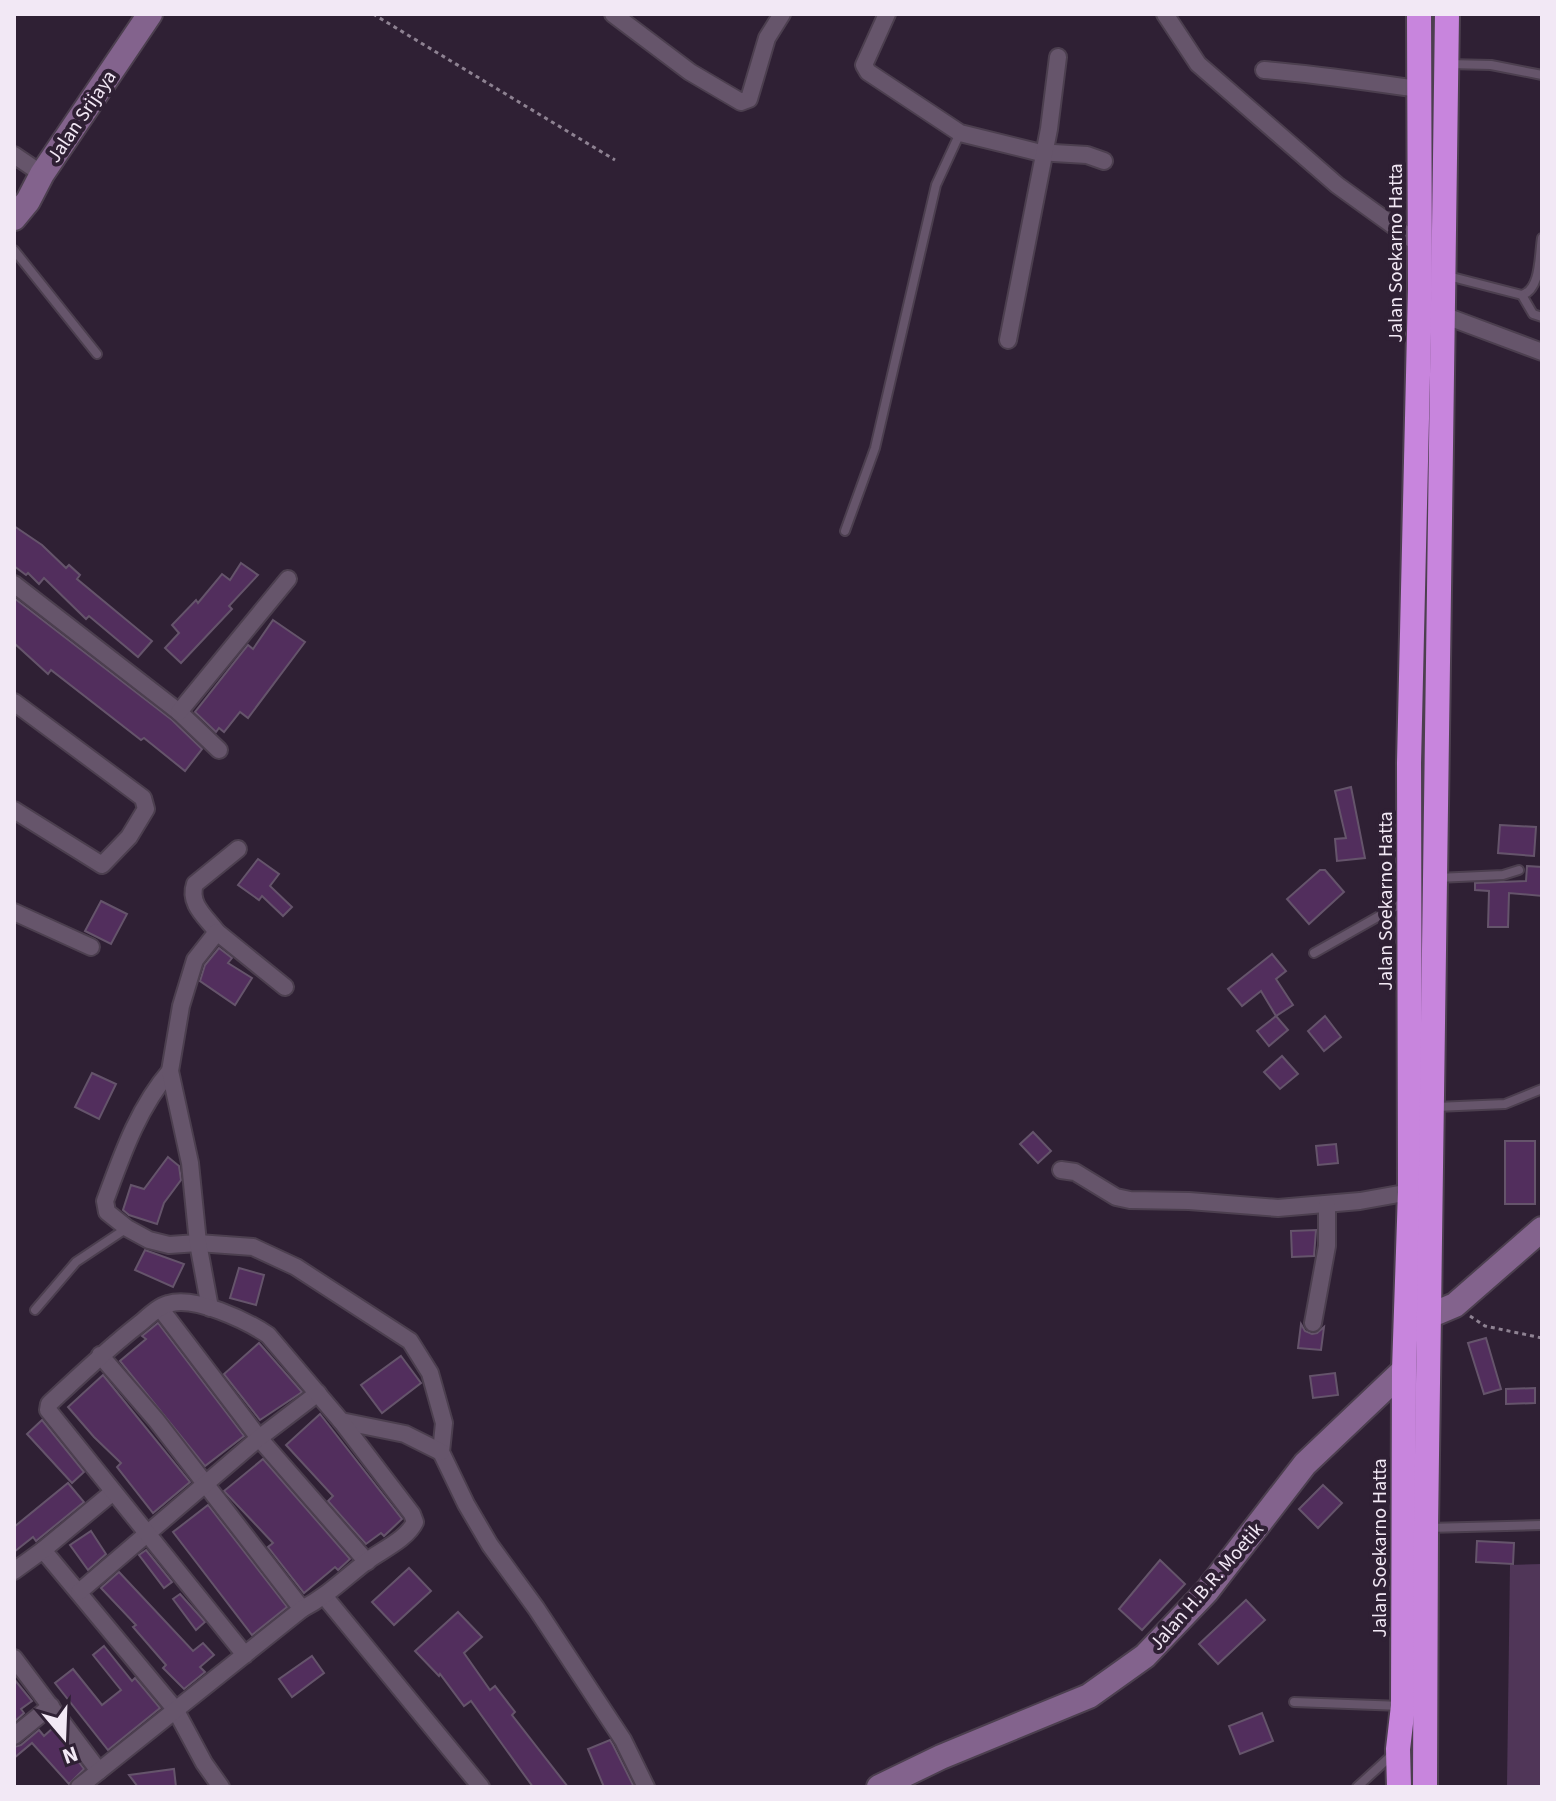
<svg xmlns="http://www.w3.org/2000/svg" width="1556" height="1801" font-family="'Source Sans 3',sans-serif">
<rect width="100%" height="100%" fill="#2f2034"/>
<path fill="#503658" d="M1542,1564V1787H1507L1510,1565Z"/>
<g fill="#522e5d" stroke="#65546b" stroke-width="2">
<path d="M14,526L42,545L66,568L69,565L80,575L77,579L152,641L138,657L89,616L86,619L44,578L39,584L28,573L26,575L14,566Z"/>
<path d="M241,563L258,575L229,606L232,609L181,663L165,648L179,633L172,625L196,600L198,603L222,574L230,580Z"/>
<path d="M14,598L172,720L202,749L185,771L144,738L141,740L51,670L48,674L14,643Z"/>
<path d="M273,620L305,642L248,718L240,712L224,732L219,728L216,732L195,712L248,645L253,649Z"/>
<path d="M1351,787L1365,858L1337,861L1335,839L1346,838L1335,791Z"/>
<path d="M1500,825L1536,827L1534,856L1498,853Z"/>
<path d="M258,859L279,874L270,886L292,907L283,916L262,896L259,900L238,885Z"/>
<path d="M1527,866L1542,867V896L1509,893L1508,927H1488L1489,891L1475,890V883L1526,881Z"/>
<path d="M1320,870H1325L1344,892L1309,924L1287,899Z"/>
<path d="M101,901L127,914L111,944L85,931Z"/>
<path d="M219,948L232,958L228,963L252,978L235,1005L200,981L205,965Z"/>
<path d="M1272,954L1286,971L1276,979L1293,1005L1276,1016L1261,991L1242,1006L1228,989Z"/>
<path d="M1276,1016L1288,1030L1269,1046L1257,1031Z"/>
<path d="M1325,1016L1341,1037L1324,1051L1308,1031Z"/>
<path d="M1282,1056L1298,1074L1280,1089L1264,1072Z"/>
<path d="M92,1073L116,1084L99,1119L75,1107Z"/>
<path d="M1033,1132L1051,1151L1038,1163L1020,1144Z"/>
<rect x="1505" y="1141" width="30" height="63"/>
<path d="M1336,1144L1338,1163L1318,1165L1316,1146Z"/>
<path d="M168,1157L179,1166L181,1180L164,1203L157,1224L129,1215L123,1210L131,1185L144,1189Z"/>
<path d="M1316,1230L1314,1256L1292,1257L1291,1231Z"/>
<path d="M145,1250L184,1264L173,1287L135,1270Z"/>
<path d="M239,1268L264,1275L256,1305L230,1298Z"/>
<path d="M158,1323L244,1436L205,1466L120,1361L146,1339L142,1336Z"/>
<path d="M1301,1324L1305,1331L1312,1334L1317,1333L1324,1327L1321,1350L1298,1348Z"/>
<path d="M1486,1338L1501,1389L1484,1394L1468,1343Z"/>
<path d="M259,1343L302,1392L260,1420L224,1374Z"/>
<path d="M401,1356L421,1383L382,1413L361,1385Z"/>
<path d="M1335,1373L1338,1395L1313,1398L1310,1376Z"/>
<path d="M103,1375L190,1482L153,1513L117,1467L121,1463L94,1437L68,1407Z"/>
<path d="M1535,1388V1403L1506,1404V1389Z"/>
<path d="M320,1414L402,1519L384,1536L381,1533L366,1544L328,1501L333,1496L286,1445Z"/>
<path d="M42,1420L84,1472L72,1483L27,1434Z"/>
<path d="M263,1459L350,1559L338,1570L335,1567L304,1593L268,1547L273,1543L224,1491Z"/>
<path d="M68,1483L84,1502L36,1541L33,1537L14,1552V1527Z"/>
<path d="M1323,1485L1342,1503L1318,1528L1299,1509Z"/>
<path d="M208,1505L287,1607L252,1635L173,1532Z"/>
<path d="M91,1531L106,1554L88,1570L70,1545Z"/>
<path d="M1477,1541L1514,1543L1513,1564L1476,1562Z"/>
<path d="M146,1550L172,1582L164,1588L139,1555Z"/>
<path d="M1160,1560L1185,1584L1142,1630L1119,1609Z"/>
<path d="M409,1568L431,1591L394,1625L372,1602Z"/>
<path d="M119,1572L193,1651L203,1643L214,1655L200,1667L205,1672L184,1689L163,1668L166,1665L133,1627L136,1625L101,1588Z"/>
<path d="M180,1594L205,1622L196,1630L173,1599Z"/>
<path d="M1246,1600L1265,1620L1218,1664L1199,1644Z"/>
<path d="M458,1612L482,1637L464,1653L490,1690L495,1686L515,1712L512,1715L568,1787H533L471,1701L464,1706L440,1674L439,1676L415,1651Z"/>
<path d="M104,1646L132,1681L135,1678L160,1708L108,1750L55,1683L73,1669L102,1705L121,1690L93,1655Z"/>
<path d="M312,1656L324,1673L292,1697L279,1679Z"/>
<path d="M14,1679L32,1701L21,1709L24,1713L14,1722Z"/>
<path d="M1262,1713L1273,1741L1240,1754L1229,1726Z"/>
<path d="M53,1728L84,1769L69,1784L32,1743L14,1758V1747L21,1745L39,1730L44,1736Z"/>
<path d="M610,1740L613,1745L634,1787H604L588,1749Z"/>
<path d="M174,1769L176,1787H138L129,1775Z"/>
</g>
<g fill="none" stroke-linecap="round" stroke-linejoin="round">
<defs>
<g id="lane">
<path d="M1448,64L1491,65L1542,75"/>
<path d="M14,250L97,354"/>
<path d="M1448,276L1522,295C1541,289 1539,256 1542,238"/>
<path d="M1522,295L1533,314L1542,317"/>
<path d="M845,531L875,448L936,185L960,133"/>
<path d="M1437,878L1503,875L1519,870"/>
<path d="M1314,953L1404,902"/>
<path d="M1436,1107L1505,1104L1542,1089"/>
<path d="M35,1310L76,1262L127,1228"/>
<path d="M1427,1528L1542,1525"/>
<path d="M1294,1702L1402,1706"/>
<path d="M1357,1787L1392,1755"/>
</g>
<g id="street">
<path d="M613,14L690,72L741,102L749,99L767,38L782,14"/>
<path d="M887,14L864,65L868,72L960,133L1037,152L1087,155L1104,161"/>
<path d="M1165,14L1198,64L1337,185L1420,245"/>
<path d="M1264,70C1316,74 1367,82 1419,89"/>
<path d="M14,155L42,174"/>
<path d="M1443,315L1542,352"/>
<path d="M1008,340L1049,129L1058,57"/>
<path d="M14,584L179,712L219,750"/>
<path d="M14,702L143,798L146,809L129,837L102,865L14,810"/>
<path d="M179,712L288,579"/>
<path d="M14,912L91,947"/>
<path d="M217,932C206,917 188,904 195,884L238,849"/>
<path d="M170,1071C138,1108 122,1155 105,1201L107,1212L127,1228L149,1240L169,1245L198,1243L253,1247L296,1267L410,1341L430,1373L444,1423L441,1452L466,1504L490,1545L536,1608L623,1740L646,1787"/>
<path d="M1061,1170L1075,1172L1116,1197L1130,1200L1189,1201L1278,1208L1360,1201L1410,1192"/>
<path d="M160,1308L259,1438L367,1562"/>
<path d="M210,1308L198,1243L190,1163L170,1071L181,1006L195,960L217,932L285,987"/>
<path d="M1313,1323L1327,1246V1205"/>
<path d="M100,1355L156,1420L302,1609"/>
<path d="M341,1421L405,1434L441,1452"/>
<path d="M43,1550L175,1709L204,1763L221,1787"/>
<path d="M14,1571L43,1550L113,1492"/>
<path d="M79,1592L259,1438L318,1393"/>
<path d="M325,1597L481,1787"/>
<path d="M14,1658L99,1771"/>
<path d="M14,1736L51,1706"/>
<path d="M79,1787L302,1609C327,1596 345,1578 367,1561C382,1550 407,1539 415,1522L412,1514L341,1421L268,1335C247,1321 194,1295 168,1304C157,1307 147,1318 138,1325C106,1350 78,1377 49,1404L48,1410L245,1655"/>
</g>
<g id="secondary">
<path d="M14,218L28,201L42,174L150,14"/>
<path d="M1429,1316L1455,1305L1542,1229"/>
<path d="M879,1787L941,1757L1089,1696L1145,1656L1207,1591L1305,1464L1404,1370"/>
</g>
<g id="highway">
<path d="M1399,1787L1398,1749L1403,1706L1404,1370L1410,1192L1409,763L1420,289L1419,14"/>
<path d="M1425,1787L1426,1528L1447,14"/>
</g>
</defs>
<use href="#lane" stroke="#4c3f4f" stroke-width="12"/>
<use href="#street" stroke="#4c3f4f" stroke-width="20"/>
<use href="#secondary" stroke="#4c3f4f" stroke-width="28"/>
<use href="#highway" stroke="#4c3f4f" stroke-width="28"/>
<g stroke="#8e8292" stroke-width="3" stroke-dasharray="4 4" stroke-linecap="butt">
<path d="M373,14L615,160"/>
<path d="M1470,1316L1485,1326L1542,1338"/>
</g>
<use href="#lane" stroke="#66556b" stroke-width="8"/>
<use href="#street" stroke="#66556b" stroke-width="16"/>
<use href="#secondary" stroke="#83638d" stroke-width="24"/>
<use href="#highway" stroke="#c885dd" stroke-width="24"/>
</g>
<g text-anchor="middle" stroke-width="8" stroke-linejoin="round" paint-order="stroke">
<g font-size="20" fill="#f2e8f5" stroke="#2f2034">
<text transform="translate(81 116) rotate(-56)" y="7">Jalan Srijaya</text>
<text transform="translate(1395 253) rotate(-90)" y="7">Jalan Soekarno Hatta</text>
<text transform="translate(1385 901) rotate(-90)" y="7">Jalan Soekarno Hatta</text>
<text transform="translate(1379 1548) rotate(-90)" y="7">Jalan Soekarno Hatta</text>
<text transform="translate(1206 1586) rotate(-49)" y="7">Jalan H.B.R. Moetik</text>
</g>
</g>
<rect width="1556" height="1801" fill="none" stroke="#f2e8f5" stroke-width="32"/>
<g transform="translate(64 1737) rotate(161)" stroke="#2f2034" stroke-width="6" paint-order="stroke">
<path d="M0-6L14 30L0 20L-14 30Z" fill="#f2e8f5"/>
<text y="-12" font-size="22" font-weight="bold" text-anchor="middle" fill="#f2e8f5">N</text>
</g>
</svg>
